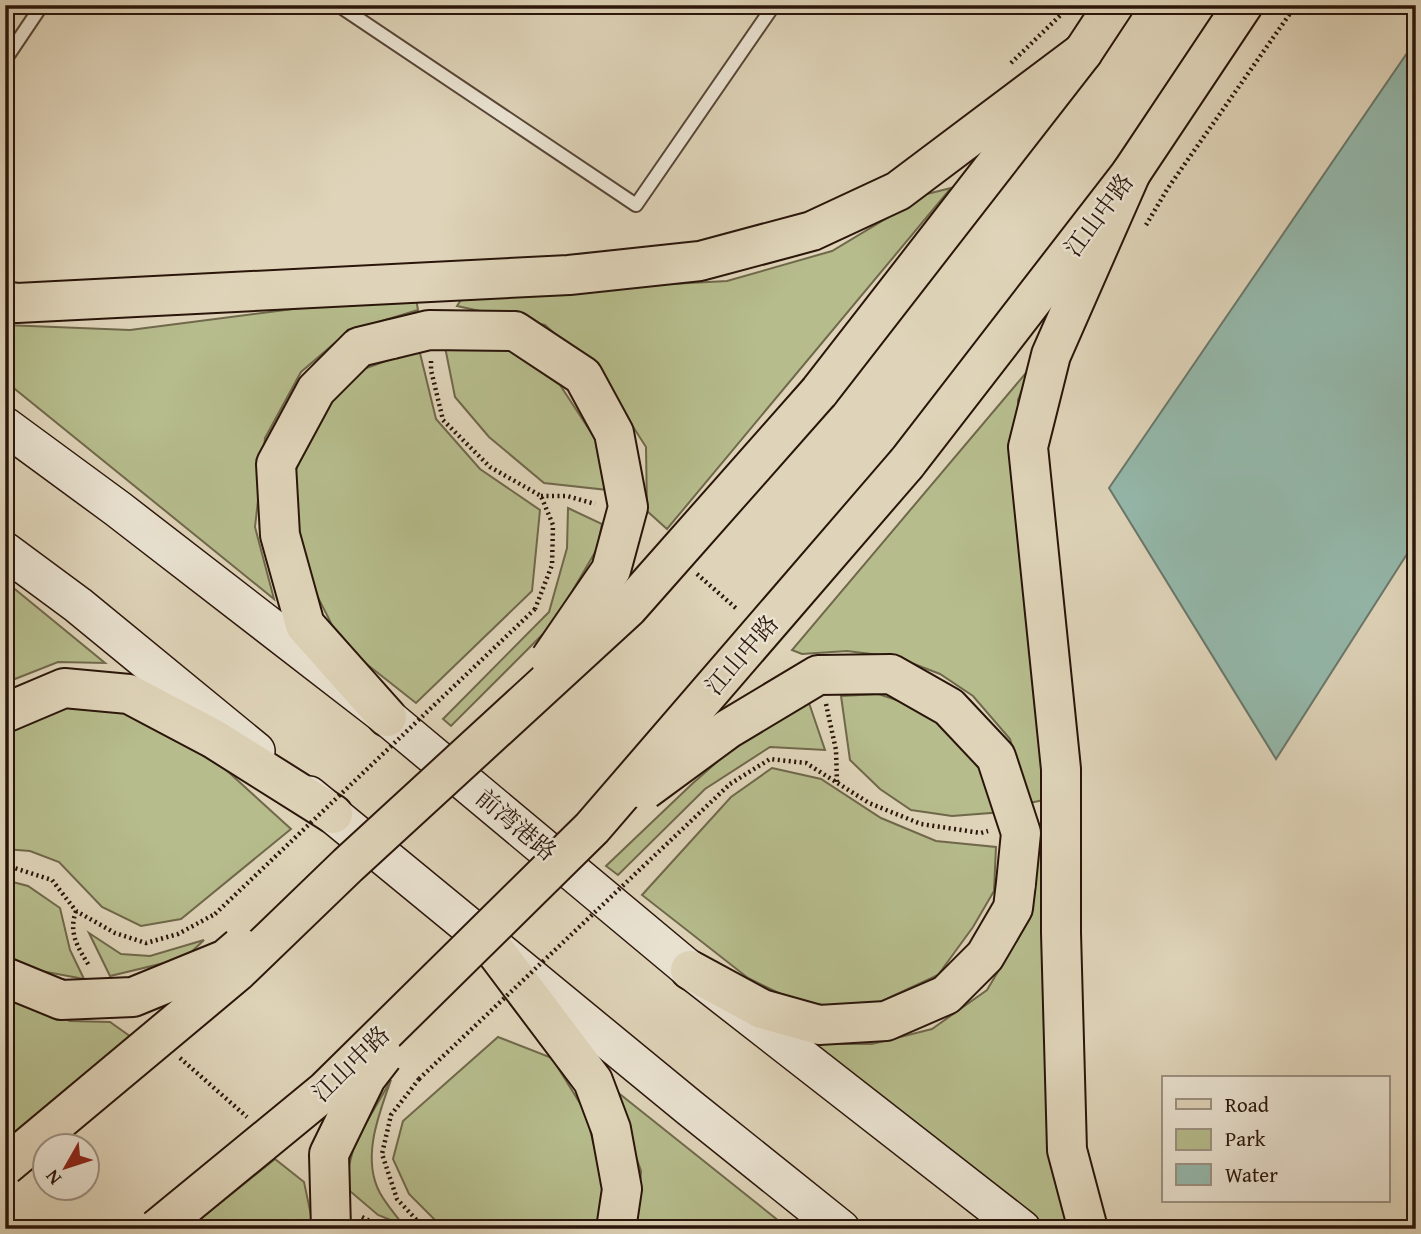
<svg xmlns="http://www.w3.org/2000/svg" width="1421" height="1234" font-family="'Gentium Book Plus','Noto Serif SC',serif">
<rect width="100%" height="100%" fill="#dfd4b9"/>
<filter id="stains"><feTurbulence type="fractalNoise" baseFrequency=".00286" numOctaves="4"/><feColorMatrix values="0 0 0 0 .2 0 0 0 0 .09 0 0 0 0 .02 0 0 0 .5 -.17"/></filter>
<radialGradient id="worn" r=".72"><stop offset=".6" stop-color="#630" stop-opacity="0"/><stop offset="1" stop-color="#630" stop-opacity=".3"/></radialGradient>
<g fill="#b6bc8c" stroke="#70684b" stroke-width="2">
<path d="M951,188L667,529L647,511L646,447L600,375L545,325L457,306L466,292L595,288L727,281L832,251L927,194Z"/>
<path d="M416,298L418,310L349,331L301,372L265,438L255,527L274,599L5,381V325L130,330L309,307Z"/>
<path d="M444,342L499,344L560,385L596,440L608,490L544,483L489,437L455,397Z"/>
<path d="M419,349L436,419L480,469L540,510L532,591L416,703L364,662L332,625L303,568L290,487L314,420L361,370Z"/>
<path d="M1031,367L1018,400V490L1044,800L1029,803L1010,739L973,696L940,674L896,657L847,651L802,654L792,650Z"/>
<path d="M568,508L602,524L597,549L553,624L451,726L443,719L549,612L567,548Z"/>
<path d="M5,581L105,663L58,662L15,679L5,685Z"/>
<path d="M879,694C892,699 907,703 919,709C963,730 983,771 1003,812L952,816L911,810L880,789L850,760L841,696Z"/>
<path d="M84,700L138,707L190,737L291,829L181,919L141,926L102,907L59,862L30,851L5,849V732L40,709Z"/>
<path d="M809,703L825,750L770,747L705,789L618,875L606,866L692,784L743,739L784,711Z"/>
<path d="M772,768L821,779L881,818L936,841L996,847L994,891L973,927L938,975L880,1002L814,1010L748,978L642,895L731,797Z"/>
<path d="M1035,844L1043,848L1044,1026L1052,1166L1073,1229H1041L815,1044H872L932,1029L987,990L1021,933Z"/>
<path d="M5,880L28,886L60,908L70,950L84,979L25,968L5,952Z"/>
<path d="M89,933L121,954L150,956L204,940L185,958L110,976Z"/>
<path d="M5,992L22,1003L70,1021L110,1022L134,1039L5,1149Z"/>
<path d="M498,1037L552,1058L586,1113L604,1187L599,1229H444L409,1194L393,1159L403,1121Z"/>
<path d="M391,1080C379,1114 361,1158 380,1193C386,1204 395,1214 403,1225L378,1215L344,1186L355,1142Z"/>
<path d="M611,1087L789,1229H637L641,1171Z"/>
<path d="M275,1159L304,1182L314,1229H188Z"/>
</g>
<path fill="#94b8ab" stroke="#6a776b" stroke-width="2" d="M1416,40V540L1276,759L1109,488Z"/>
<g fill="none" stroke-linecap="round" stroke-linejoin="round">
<defs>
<g id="service">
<path d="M338,5L636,205L774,5"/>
<path d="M5,60L42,5"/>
</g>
<g id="secondary">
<path d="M5,426L118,509L387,717L690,970L1022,1229"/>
<path d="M5,551L78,605L256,751"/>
<path d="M309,795L690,1108L841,1229"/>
</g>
<g id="primary">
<path d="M5,301L17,303L569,275L700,261L812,231L898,191L1083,52"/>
<path d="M819,392L1083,52L1114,5"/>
<path d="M907,463L1131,173L1243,5"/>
<path d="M5,713L64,688L129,694L214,739L333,814"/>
<path d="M387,717L305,625L280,535L276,464L316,390L359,347L392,339"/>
<path d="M490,944L593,1081L611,1129L622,1189L616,1229"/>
<path d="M690,970L762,1009L819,1025L886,1021L946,995L985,956L1013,908L1016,883"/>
<path d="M1088,1229L1067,1150L1061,933V769L1028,447L1051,355L1131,173"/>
</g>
</defs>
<use href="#service" stroke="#574536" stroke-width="16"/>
<use href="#secondary" stroke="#2a150a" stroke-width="40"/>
<use href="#primary" stroke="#2a150a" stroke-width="42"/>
<g stroke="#2a150a" stroke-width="4.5" stroke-dasharray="2 3.5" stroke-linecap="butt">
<path d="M1011,63L1071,5"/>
<path d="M1146,225L1168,188L1296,5"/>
<path d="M431,361V370L443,420L490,467L541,496L553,525L552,565L535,609"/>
<path d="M541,496H567L595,504"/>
<path d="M697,574L738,610"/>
<path d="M826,704L836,750L837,783"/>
<path d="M730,784L770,759L806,763L869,803L921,824L981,833L988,831"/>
<path d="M5,865L52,880L76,911L115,933L146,943L178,934L215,914"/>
<path d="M76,911C68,933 78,948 90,967"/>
<path d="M180,1058L247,1117"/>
<path d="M419,1079L391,1115L382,1154L397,1199L425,1229"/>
<path d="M362,1217L386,1229"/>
</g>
<use href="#service" stroke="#eae3d2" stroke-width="12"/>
<use href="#secondary" stroke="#eae3d2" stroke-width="37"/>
<use href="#primary" stroke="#dfd4b9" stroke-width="38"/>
<defs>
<g id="primary-bridge">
<path d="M392,339L429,330L515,331L583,376L614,433L628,507L611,570L550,659"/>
<path d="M645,790L728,729L818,675L891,674L949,707L996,757L1021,833L1016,883"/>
<path d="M5,977L61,1000L133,997L226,959L240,947"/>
<path d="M5,1166L237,972L348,865L628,608L819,392"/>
<path d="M157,1229L325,1091L592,828L907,463"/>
<path d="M331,1229L329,1154L366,1078L383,1056"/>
</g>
</defs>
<use href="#primary-bridge" stroke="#2a150a" stroke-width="42" stroke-linecap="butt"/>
<g stroke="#2a150a" stroke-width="4.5" stroke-dasharray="2 3.5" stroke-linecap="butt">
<path d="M215,914L535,609"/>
<path d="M419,1079L730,784"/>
</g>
<use href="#primary-bridge" stroke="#dfd4b9" stroke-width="38"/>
</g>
<g text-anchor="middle" stroke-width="5" stroke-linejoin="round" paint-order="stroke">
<g font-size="24" fill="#2a150a" stroke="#eae3d2">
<text transform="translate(1099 215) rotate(-53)" y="8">江山中路</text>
<text transform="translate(742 655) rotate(-49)" y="8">江山中路</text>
<text transform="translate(516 825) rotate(40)" y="8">前湾港路</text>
<text transform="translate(351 1064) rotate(-44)" y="8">江山中路</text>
</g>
</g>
<rect width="1421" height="1234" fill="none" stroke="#dfd4b9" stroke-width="28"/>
<rect x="7" y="7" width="1407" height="1220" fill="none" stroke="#2a150a" stroke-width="3.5"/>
<rect x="14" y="14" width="1393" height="1206" fill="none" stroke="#2a150a" stroke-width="2"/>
<rect x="1162" y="1076" width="228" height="126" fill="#eae3d2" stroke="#9d9182" stroke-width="2"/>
<rect x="1176" y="1099" width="35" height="10" fill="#dfd4b9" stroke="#9d9182" stroke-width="2"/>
<text x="1225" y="1112" font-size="21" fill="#2a150a">Road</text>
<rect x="1176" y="1129" width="35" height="21" fill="#b6bc8c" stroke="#9d9182" stroke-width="2"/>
<text x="1225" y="1146" font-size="21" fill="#2a150a">Park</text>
<rect x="1176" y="1164" width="35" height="21" fill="#94b8ab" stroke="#9d9182" stroke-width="2"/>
<text x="1225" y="1182" font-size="21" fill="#2a150a">Water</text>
<g transform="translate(66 1167) rotate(231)"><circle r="33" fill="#eae3d2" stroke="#9d9182" stroke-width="2"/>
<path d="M0-5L12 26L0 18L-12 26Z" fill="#8f2418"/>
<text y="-10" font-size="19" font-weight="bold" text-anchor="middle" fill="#2a150a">N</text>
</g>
<rect width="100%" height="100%" filter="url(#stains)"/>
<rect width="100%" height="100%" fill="url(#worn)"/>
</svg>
